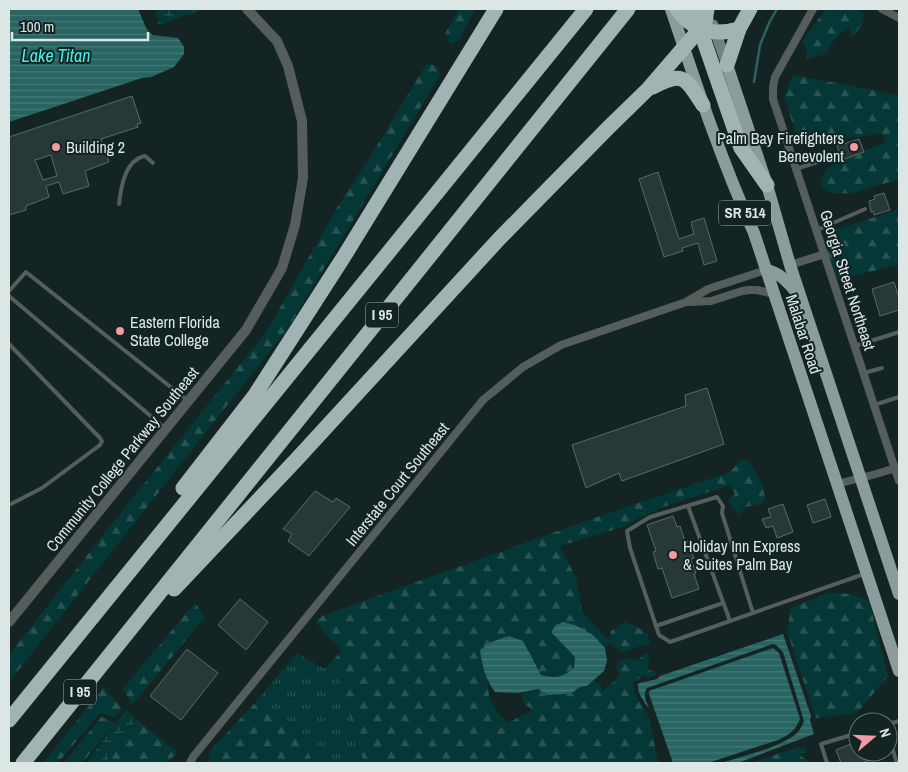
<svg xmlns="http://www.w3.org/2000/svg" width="908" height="772" font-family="'Archivo Narrow',sans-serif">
<defs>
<pattern id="grass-tufts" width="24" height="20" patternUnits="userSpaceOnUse" patternTransform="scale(1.25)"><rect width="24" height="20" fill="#043735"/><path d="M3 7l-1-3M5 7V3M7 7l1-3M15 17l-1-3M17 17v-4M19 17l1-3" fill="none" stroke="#285452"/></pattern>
<pattern id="forest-firs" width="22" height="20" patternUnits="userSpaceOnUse" patternTransform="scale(1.25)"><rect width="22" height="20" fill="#043735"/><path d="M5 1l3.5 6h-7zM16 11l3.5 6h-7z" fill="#285452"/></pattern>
<pattern id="wetland-marsh" width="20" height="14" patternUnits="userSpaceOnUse" patternTransform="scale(1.25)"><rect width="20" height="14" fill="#043735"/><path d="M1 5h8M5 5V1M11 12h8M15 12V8" fill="none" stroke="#285452"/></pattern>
<pattern id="water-rules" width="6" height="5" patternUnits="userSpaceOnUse" patternTransform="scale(1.25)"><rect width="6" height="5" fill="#276462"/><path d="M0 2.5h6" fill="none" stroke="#467a78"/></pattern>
</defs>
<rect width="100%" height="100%" fill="#142423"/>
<path fill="url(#grass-tufts)" d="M297,653L337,676L364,763H312L300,729L254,704Z"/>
<g fill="url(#forest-firs)">
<path d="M459,9H475L460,39L451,44L445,34Z"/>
<path d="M826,9H832L831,11L844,9H857L865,14L862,25L851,38L849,26L835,39L825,54L807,59L806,48L802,41Z"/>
<path d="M427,63L438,67L440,75L289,327L9,682V655L111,525L266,332L341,201L370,157Z"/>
<path d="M793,75L863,88L899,96V181H893L853,193L833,194L822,188L821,178L831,165L886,142L882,133L800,146L784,97Z"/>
<path d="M899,209V264L837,281L824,239L829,232Z"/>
<path d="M742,459L750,462L752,467L762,484L765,498L761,504L745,507L739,516L728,501L735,494L730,485L663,507L639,518L626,526L560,546L577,580L582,611L605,637L609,640L611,631L625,622L635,626L648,634L650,644L636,647L623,653L609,643L605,648L593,635L563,622L556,625L551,632L575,657L574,668C562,677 556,679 541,675L523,641L482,666L488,684L489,697L498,713L508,723C517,719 520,715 531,713L532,709L524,704L521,694L538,689L548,695L573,692L580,687L587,686L594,681L599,683L603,690L615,681L620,673L616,668L618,662L629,658L638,661L644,654H649L648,667L649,670L656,672V675L648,678L644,675L634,682C633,695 638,700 645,710C654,726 653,746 659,763H364L337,676L324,669L341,652L339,647L325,634L316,622L322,616L597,517L730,472Z"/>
<path d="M828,593L851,594L869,601L888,676L857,713L816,718L787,632L791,608Z"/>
<path d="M195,603L205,617L132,705L123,688Z"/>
<path d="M104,687L122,709L115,718L102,713L99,714L58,763H43Z"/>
<path d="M254,704L300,729L312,763H208L210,751Z"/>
<path d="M101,717L116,723L82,763H64Z"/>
<path d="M136,719L178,753L165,763H105Z"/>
<path d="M798,747H804L807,749L805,753H802L800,755L808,761V763H750Z"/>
</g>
<g fill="url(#wetland-marsh)">
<path d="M156,9H198L199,11L158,25Z"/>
<path d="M127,709L136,719L105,763H86Z"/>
</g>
<g fill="url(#water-rules)">
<path d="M9,9H138L146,28L152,35L178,38L184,47V54L174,67L151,77L142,78L9,122Z"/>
<path d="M563,622L575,625L593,635L605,648L607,661L604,671L587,686L580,687L573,692L564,694L548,695L538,689L518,693L495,692C485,679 482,665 480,650L491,642L509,636L523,641L541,675C556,679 562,677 574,668L575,657L551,632L556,625Z"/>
<path d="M783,634L811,716L810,720L814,734L738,763H721C740,757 786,746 799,731C801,728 803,724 804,721L783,652L776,645L773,644L647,688C642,694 647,702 649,709C644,701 637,694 638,684L640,683L657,679L660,676Z"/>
<path d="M773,648L779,653L800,719C795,731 790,734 778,740L708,763H673L649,694V691Z"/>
</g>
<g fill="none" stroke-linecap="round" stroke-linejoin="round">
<path stroke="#276462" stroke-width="2.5" d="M754,82L760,45L769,23L777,9"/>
</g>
<g fill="#273837" stroke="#586a69" fill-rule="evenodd">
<path d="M132,96L141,123L137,124L138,127L101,139L109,162L85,171L89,186L63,194L59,182L46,186L49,197L26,206V210L9,215V137ZM51,155L57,176L43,180L35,160Z"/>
<path d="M859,139L864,152L842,160L841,153L839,151L837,146Z"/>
<path d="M658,172L679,239L694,234L691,222L704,218L717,261L704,265L698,243L682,248L683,251L664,257L639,179Z"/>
<path d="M884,193L890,210L874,215L873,211L871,212L869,201L875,199L874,196Z"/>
<path d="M894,282L899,298V310L880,316L872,289Z"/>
<path d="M707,388L724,444L622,481L619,473L586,488L572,445L686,406L685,395Z"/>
<path d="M315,491L333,502L336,498L350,507L309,556L288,541L292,534L283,529Z"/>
<path d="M825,499L831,517L813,523L807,505Z"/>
<path d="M783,504L793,532L777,538L773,526L766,528L762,519L771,517L768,509Z"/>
<path d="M673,516L677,527L680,526L685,541L687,540L694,558L691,559L696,573L694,574L699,589L672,598L662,568L658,569L653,552L656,551L647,525Z"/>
<path d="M240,599L268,622L246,650L218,625Z"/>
<path d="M187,649L218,673L181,720L150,696Z"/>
<path d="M858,741V752H889L862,763H841L836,750Z"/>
</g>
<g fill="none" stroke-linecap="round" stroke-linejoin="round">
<g stroke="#565e5d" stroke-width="4">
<path d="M796,169L838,155"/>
<path d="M119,204C121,187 125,160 145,156L153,163"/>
<path d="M817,230L865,209"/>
<path d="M9,291L26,272L187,400"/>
<path d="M9,296L166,429"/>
<path d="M9,344L100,438L102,441L100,445L42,488L9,505"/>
<path d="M855,346L899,332"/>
<path d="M864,373L882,368"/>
<path d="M874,405L899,397"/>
<path d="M688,506L730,621"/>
<path d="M753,613L722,513L723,506L717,497L650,517L627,531L630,548L659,635L670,642C735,619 800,597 864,574"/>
<path d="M656,626L723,603"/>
<path d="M888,724L899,721"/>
<path d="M888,735L897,763"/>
<path d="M827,763L821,744L858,733"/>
</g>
<g stroke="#565e5d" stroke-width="8">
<path d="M813,9L775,77L773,87V99L899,481"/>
<path d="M882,9L899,18"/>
<path d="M790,265L825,254"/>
<path d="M688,302L711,301L742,291L749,290H757L774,294"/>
<path d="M837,484L876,474L899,467"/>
<path d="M190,763L193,757L483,400L523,367L561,345L686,302L708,289L766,270"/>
</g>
<path stroke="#565e5d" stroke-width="10" d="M9,622L246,330L282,268L295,225L303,178L302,121L288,66L277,41L247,9"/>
<path stroke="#748180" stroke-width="11" d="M713,25L727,65"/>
<g stroke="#8b9c9b" stroke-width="12">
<path d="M671,9C696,84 721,160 754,233L899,671"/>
<path d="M727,65L767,185L790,265L899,594"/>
<path d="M766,270C781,273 788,283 798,294"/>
</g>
<g stroke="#a0b4b3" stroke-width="15">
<path d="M677,9C693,32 714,36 739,29"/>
<path d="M693,9L741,148L767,185"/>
<path d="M727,65L739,29L750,9"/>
<path d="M653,87C685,70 686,79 703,105"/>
<path d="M183,488L255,395L343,258L496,9"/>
<path d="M174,589L296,460L499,239L608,128L649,88L705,23L707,9"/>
<path d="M9,720L586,9"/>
<path d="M23,763L628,9"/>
</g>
</g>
<g fill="#f49aa5" stroke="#142423" stroke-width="2">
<circle cx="56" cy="147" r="5"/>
<circle cx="854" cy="147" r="5"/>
<circle cx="120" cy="331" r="5"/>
<circle cx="673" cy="555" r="5"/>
</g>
<g text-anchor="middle" stroke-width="4" stroke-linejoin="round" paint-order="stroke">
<g fill="#142423" stroke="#9facab" stroke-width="1">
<rect x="719" y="200.5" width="52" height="25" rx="4"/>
<rect x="366" y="302.5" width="32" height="25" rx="4"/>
<rect x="64" y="679.5" width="32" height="25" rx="4"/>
</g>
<g font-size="15" font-weight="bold" fill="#dbe6e5">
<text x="745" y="218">SR 514</text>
<text x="382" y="320">I 95</text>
<text x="80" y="697">I 95</text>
</g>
<g font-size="16" fill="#dbe6e5" stroke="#142423" text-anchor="start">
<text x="844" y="144" text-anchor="end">Palm Bay Firefighters<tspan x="844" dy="18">Benevolent</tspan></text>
<text x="66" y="153">Building 2</text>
<text x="130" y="328">Eastern Florida<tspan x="130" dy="18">State College</tspan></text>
<text x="683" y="552">Holiday Inn Express<tspan x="683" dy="18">&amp; Suites Palm Bay</tspan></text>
</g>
<g font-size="16" fill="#dbe6e5" stroke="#142423">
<text transform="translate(848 280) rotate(72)" y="6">Georgia Street Northeast</text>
<text transform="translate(804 334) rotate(72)" y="6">Malabar Road</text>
<text transform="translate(122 459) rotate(-51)" y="6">Community College Parkway Southeast</text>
<text transform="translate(397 484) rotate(-51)" y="6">Interstate Court Southeast</text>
</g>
<g font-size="18" font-style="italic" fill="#45efea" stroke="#142423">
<text x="56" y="62">Lake Titan</text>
</g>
</g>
<rect width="908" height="772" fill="none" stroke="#dbe6e5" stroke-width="20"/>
<g transform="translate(873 737) rotate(71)"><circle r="24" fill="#142423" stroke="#647271"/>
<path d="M0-4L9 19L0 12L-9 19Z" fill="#f49aa5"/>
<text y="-8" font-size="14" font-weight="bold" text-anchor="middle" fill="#dbe6e5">N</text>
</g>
<path d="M12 32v8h136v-8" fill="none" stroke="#dbe6e5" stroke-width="2.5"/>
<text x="20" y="32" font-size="15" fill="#dbe6e5" stroke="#142423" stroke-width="4" paint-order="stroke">100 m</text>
</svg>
